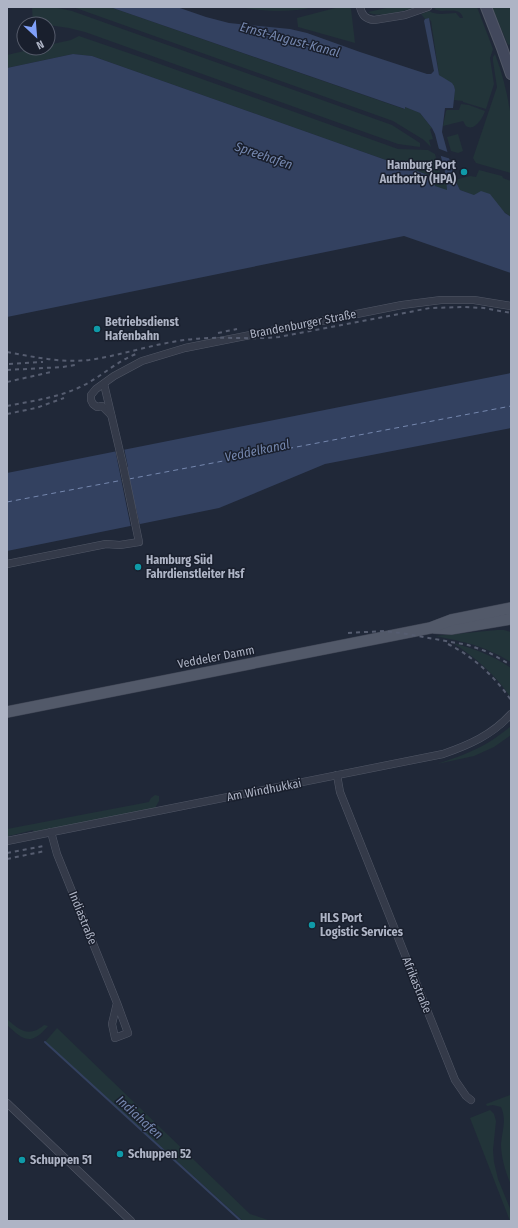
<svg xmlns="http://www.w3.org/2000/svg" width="518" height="1228" font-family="'Fira Sans Condensed',sans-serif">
<rect width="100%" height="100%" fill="#202838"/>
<g fill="#223439">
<path d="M32,7H53L72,11L392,125L420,143V147L398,144L85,32L69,28L48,25V24H33Z"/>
<path d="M73,7H110L404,109L405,107L420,113L432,128L430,129L433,139L429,140L431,147L424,140L393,121Z"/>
<path d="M238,7H314C290,13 263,11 238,7Z"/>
<path d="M339,7H349L351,9L355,43L298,27L297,18Z"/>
<path d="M391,7H418C407,10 378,19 368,12Z"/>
<path d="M438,7H477L493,49L490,58L494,84L486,109L463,102V101L454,100C456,81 451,85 439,75L431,21L429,19H425L421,14L429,11C437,16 447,13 456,13L460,18H463C460,5 443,14 434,9Z"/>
<path d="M492,7H511V44L508,45Z"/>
<path d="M79,36L143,58L398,149L428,150L435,154L440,173H442L445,184L447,183V191L435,186L431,176L92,56L73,54L7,68V55L37,48H48V45L71,40Z"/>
<path d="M495,54C503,75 508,96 511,118V173L476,163L473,158L497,87L493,61V57Z"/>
<path d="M461,104L469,105L485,111C483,117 475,132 466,126C465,125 464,122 463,121L443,126L446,111L447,110H459Z"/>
<path d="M458,134L463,151L458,153L451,151L447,137Z"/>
<path d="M479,170L502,176L503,178L511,181V217C496,205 478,196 460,190L455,180L470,176L476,177Z"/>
<path d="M497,630H504L511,632V662C484,646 466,642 435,636Z"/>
<path d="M453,643C475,649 492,655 511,668V698C496,675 476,658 453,643Z"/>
<path d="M511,726V735L494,747L474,756L437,764C466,755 488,746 511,726Z"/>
<path d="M155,795L159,796V801L155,808L34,832L33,830L9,836L7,838V829L149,802L151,798Z"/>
<path d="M7,1019C19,1030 29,1038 44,1025L48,1026C31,1046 24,1041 7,1025Z"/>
<path d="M57,1028L250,1214L271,1221H243L45,1042Z"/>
<path d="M511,1093V1185C506,1173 501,1158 501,1144C502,1131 507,1120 501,1107L493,1105L487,1106L486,1104L510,1095Z"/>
<path d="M490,1110L494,1114L496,1121L493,1150L494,1162L498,1179L511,1211V1221H510L470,1118Z"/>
</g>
<g fill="#334160">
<path d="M110,7H177L206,17L229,23L290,29L307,33L360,52L427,74H431L434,71L424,21L425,19L429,18L439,75L452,83L454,86L455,90L453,108H445L442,132L455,180L460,190L474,195L481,191L490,194L505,213L511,217V273L404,236L7,317V68L73,54L92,56L431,176L435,186L447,190L446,176L435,134L432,128L420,113L405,107V109Z"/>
<path d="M511,373V428L325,464L219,508L7,551V473Z"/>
</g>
<g fill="#202838">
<path d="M437,148L450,153L451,159L438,155Z"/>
<path d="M124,448L128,467L125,468L133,508H136L140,526L131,528L115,449Z"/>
</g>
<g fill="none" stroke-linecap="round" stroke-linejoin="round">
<path stroke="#334160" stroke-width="2" d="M45,1042L241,1221"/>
<g stroke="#7587ae" stroke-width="1" stroke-dasharray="5 4" stroke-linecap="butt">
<path d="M129,479L511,406"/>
<path d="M7,502L123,480"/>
</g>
<defs>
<g id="street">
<path d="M360,7C362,15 365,19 374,20L405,15L428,7"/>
<path d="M111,415L102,406L97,407L93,404L91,400V395L96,389L114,376L142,361L185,348L402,305L441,300H474L511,306"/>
<path d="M7,564L106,544L120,545L139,542L123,465L104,384"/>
<path d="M337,775L340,792L455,1080L466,1096L471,1100"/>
<path d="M51,832L57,854L117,1003L112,1024L115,1038L128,1033L117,1003"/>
<path d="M7,841L443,754C469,745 492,735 511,714"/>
<path d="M7,1103L131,1221"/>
</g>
<path id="secondary" d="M486,7L502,48L511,74"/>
<g id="primary">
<path d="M434,628L451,629L511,619"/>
<path d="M7,712L430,628L451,620L511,608"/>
</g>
</defs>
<use href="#street" stroke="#515766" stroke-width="8"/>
<use href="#secondary" stroke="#515766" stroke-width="12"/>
<use href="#primary" stroke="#3d4352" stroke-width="12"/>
<use href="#street" stroke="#343a49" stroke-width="7"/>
<use href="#secondary" stroke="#42485c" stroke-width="10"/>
<use href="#primary" stroke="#525969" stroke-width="11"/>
<g stroke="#565d70" stroke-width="2" stroke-dasharray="4 4" stroke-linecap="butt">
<path d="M218,333L237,329"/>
<path d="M7,352C34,357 61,363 89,360C124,355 158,342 194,339C222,336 251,340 279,337L430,308L465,307L484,308L511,313"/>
<path d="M9,364L43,362"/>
<path d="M7,370L63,367L75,365"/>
<path d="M7,382L51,372"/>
<path d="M7,406C31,401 56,398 78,388C99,379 115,362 136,354"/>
<path d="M7,414L36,408L64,398"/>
<path d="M348,633L384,631L401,633L468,645L488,652L511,665"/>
<path d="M448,644C474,657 494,676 511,700"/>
<path d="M7,853L44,846"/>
<path d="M7,859L45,851"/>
</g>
</g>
<g fill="#0f9aa8" stroke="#191f2d" stroke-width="1.5">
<circle cx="464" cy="172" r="4"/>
<circle cx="97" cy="329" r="4"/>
<circle cx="138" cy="567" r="4"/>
<circle cx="312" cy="925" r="4"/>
<circle cx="120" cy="1154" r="4"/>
<circle cx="22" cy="1160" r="4"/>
</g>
<g text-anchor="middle" stroke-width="3" stroke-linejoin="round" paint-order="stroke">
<g font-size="12" font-weight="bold" fill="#aeb4c5" stroke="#191f2d" text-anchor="start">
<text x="456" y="169" text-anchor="end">Hamburg Port<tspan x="456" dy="14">Authority (HPA)</tspan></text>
<text x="105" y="326">Betriebsdienst<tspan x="105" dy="14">Hafenbahn</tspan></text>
<text x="146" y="564">Hamburg Süd<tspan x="146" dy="14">Fahrdienstleiter Hsf</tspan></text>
<text x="320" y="922">HLS Port<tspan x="320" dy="14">Logistic Services</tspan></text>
<text x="128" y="1158">Schuppen 52</text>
<text x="30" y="1164">Schuppen 51</text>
</g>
<g font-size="12" fill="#aeb4c5" stroke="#191f2d">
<text transform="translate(303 324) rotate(-11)" y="4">Brandenburger Straße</text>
<text transform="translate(216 657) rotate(-11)" y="4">Veddeler Damm</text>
<text transform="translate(264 790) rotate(-11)" y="4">Am Windhukkai</text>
<text transform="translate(83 918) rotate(68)" y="4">Indiastraße</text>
<text transform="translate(417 985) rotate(68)" y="4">Afrikastraße</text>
</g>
<g font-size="13" font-style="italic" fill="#7587ae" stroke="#191f2d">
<text transform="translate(290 39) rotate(15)" y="5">Ernst-August-Kanal</text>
<text transform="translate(264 155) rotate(19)" y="5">Spreehafen</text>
<text transform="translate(257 450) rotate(-12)" y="5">Veddelkanal</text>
<text transform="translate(140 1117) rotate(42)" y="5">Indiahafen</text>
</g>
</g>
<rect width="518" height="1228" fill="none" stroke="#aeb4c5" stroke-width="16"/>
<g transform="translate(36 36) rotate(154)"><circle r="19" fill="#191f2d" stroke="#555b6a"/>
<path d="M0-3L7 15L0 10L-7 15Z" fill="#80a0f9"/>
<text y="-6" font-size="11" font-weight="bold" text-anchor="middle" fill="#aeb4c5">N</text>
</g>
</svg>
